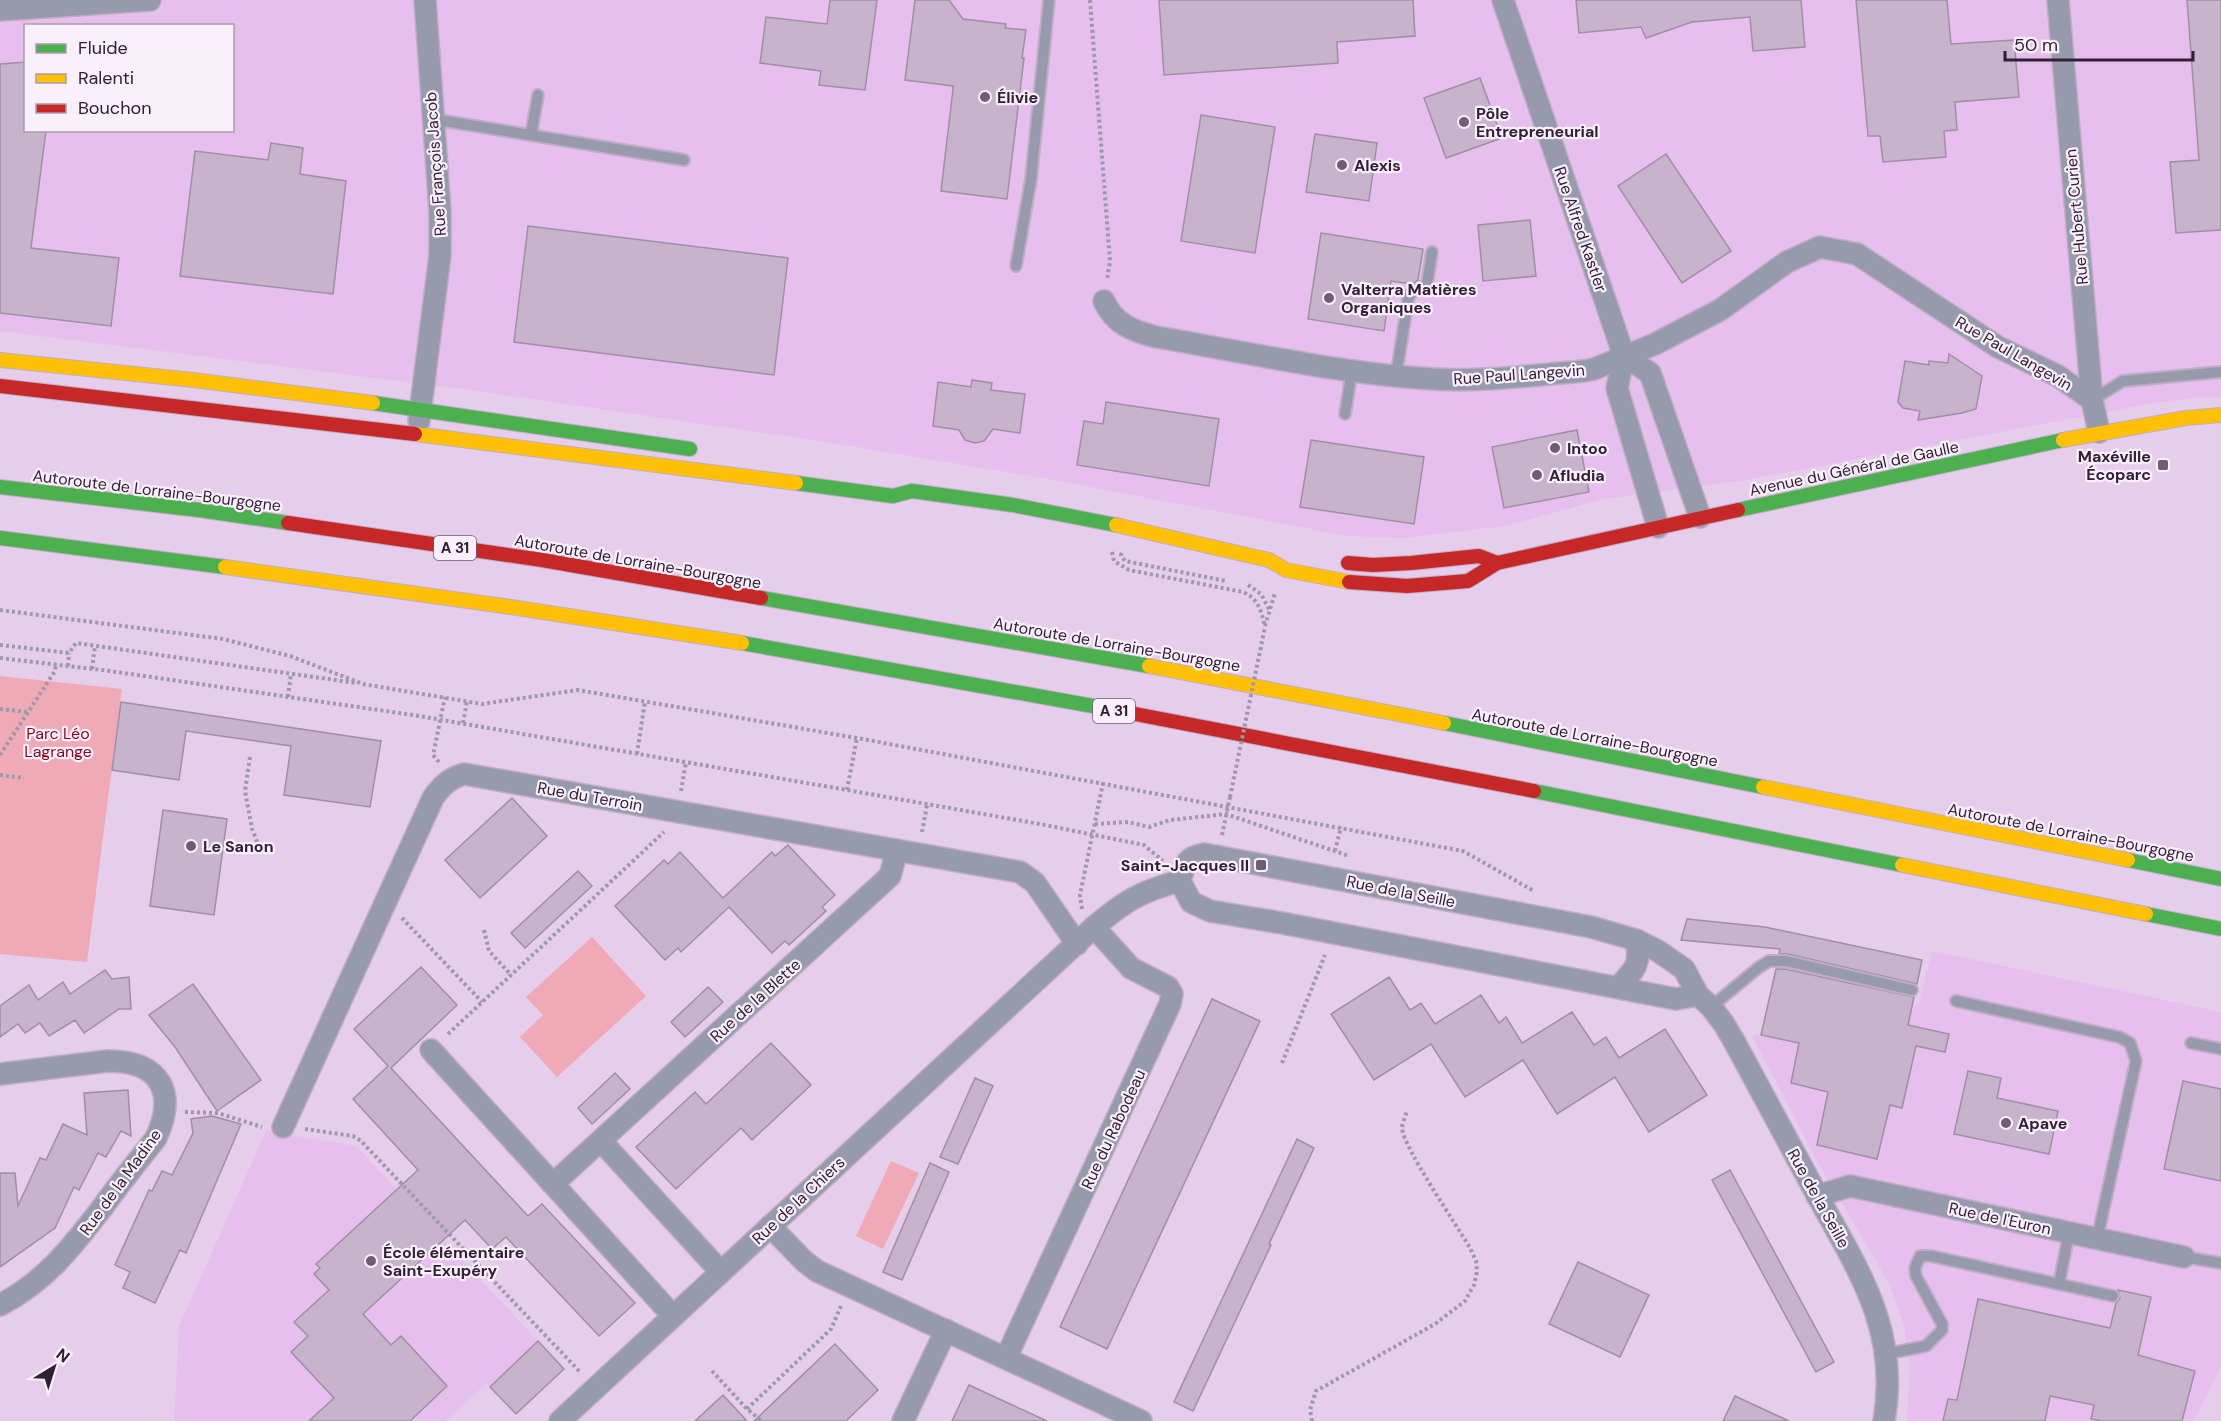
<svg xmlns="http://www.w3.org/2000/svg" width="2221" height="1421" font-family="'DM Sans',sans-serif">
<rect width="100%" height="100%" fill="#e6cdec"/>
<g fill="#e6bfef" fill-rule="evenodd">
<path d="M0,0H2221V397L2192,398L2154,403L1746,480L1604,499L1505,526L1404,538L1348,536L1038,477L833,443L471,390L0,331ZM26,26H232V130H26Z"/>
<path d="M1932,951L2221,1012V1367L2194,1421H1907L1910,1366L1904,1326L1890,1285L1817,1161L1752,1036L1761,1034L1774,974L1918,1006Z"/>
<path d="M266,1131L356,1146L538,1341L490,1387L487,1383L446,1421H174L179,1326Z"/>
</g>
<g fill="#f0a9b7">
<path d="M0,676L122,689L87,962L0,954Z"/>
<path d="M592,937L646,996L557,1077L520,1037L543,1015L526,997Z"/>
<path d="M891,1161L919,1173L883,1249L856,1236Z"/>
</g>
<g fill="#c7b3cb" stroke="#a18ea5" stroke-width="1.5">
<path d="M830,0H877L865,90L819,85L821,71L760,63L766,17L827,24Z"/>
<path d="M915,0H949L963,19L1006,24L1005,28L1026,30L1022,58H1024L1007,199L941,191L953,89V86L905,80Z"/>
<path d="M1159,0H1413L1415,36L1337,42L1338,63L1164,75Z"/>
<path d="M1576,0H1801L1805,47L1753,51L1750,17L1692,22L1646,38L1641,27L1579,33Z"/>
<path d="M1856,0H1947L1951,44L2014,40L2019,97L1955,102L1957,130L1944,131L1946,157L1883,162L1880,136H1868Z"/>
<path d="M2187,0H2221V230L2176,233L2170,162L2199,160Z"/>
<path d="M26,62V130H46L31,248L119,258L111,326L0,313V64Z"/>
<path d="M1480,78L1502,138L1446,158L1424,98Z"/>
<path d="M1201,115L1275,127L1255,253L1181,241Z"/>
<path d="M1315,134L1377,143L1369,201L1306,192Z"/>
<path d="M271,143L303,148L300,174L346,181L333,294L180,276L195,151L268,160Z"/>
<path d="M1666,154L1731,251L1682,283L1618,186Z"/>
<path d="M1530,220L1536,276L1483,281L1478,225Z"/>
<path d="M528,226L788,258L774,375L514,342Z"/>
<path d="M1321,233L1423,249L1418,280L1412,284L1391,281L1384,331L1308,319Z"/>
<path d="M1949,354L1982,376L1976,409L1962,413L1918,420L1920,411L1903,408L1898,402L1905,361L1929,365V361L1948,363Z"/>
<path d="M972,380L992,383L991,390L1025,394L1020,433L993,429L984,441L975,443L965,440L959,430L933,426L938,382L971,387Z"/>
<path d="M1106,402L1219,419L1209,486L1077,465L1084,421L1103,424Z"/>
<path d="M1577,430L1589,492L1504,508L1492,447Z"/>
<path d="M1311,440L1424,457L1414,524L1300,507Z"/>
<path d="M121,702L381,741L370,807L284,795L291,746L186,731L179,780L112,770Z"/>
<path d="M512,798L547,836L480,898L445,860Z"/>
<path d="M163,810L227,819L214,915L150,906Z"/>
<path d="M788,845L835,895L822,907L826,911L789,945L785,941L772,953L729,907L681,952L678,948L665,960L615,906L664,860L668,864L680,852L723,898L772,852L775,856Z"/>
<path d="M578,871L592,886L525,948L511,933Z"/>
<path d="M1687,919L1765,927L1922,960L1917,984L1788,954H1779L1780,949L1681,940Z"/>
<path d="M421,967L457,1005L391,1068L528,1216L542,1204L635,1303L599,1336L506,1237L492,1249L465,1220L363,1314L391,1345L401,1336L447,1386L410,1421H309L334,1398L291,1352L308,1336L294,1322L329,1290L314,1274L320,1268L316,1264L418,1170L353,1099L388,1066L354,1029Z"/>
<path d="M1776,969H1785L1914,997L1908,1025L1949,1034L1945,1052L1916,1046L1902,1108L1890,1105L1877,1159L1817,1145L1828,1092L1791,1083L1799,1043L1761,1035Z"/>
<path d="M105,970L112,979L129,977L131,1009H119L84,1033L75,1020L49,1036L40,1023L25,1033L18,1024L0,1037V1006L29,985L38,1000L63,982L70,994Z"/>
<path d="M1389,977L1410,1010L1421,1003L1435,1024L1481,995L1499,1023L1506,1017L1522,1043L1572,1012L1594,1045L1606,1037L1619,1058L1665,1029L1707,1095L1649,1132L1615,1077L1557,1114L1523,1060L1465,1097L1431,1044L1374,1080L1331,1014Z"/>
<path d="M193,984L261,1080L217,1111L175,1047L149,1015Z"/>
<path d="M708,987L723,1002L685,1037L671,1022Z"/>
<path d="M1212,999L1260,1021L1107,1349L1060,1327Z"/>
<path d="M771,1043L811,1085L752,1140L741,1128L676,1189L636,1147L695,1092L706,1104Z"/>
<path d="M1968,1071L2001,1078L1997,1098L2058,1111L2049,1154L1954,1134Z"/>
<path d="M615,1073L630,1089L592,1124L578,1108Z"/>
<path d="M975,1078L993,1086L958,1164L940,1157Z"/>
<path d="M2183,1081L2221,1089V1181L2164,1169Z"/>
<path d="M128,1090L131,1136L121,1131L106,1157L98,1153L79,1190L74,1187L55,1228L0,1267V1173H15L18,1206L40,1158L46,1160L63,1124L87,1135L84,1093Z"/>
<path d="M212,1116L241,1124L186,1253L180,1250L155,1303L123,1288L130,1272L115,1265L149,1190L152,1191L162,1171L172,1175L193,1133L191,1119Z"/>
<path d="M1297,1139L1314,1148L1269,1244L1271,1245L1193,1411L1174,1402Z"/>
<path d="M930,1163L949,1172L902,1280L883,1272Z"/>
<path d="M1730,1170L1834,1362L1816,1372L1712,1180Z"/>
<path d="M1578,1262L1649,1295L1620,1357L1549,1324Z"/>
<path d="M2118,1290L2151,1297L2138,1355L2195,1371L2182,1421H2102L2091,1419L2094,1405L2050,1396L2045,1421H1943L1948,1399L1957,1400L1978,1299L2110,1328L2116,1303L2120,1298Z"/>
<path d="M538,1341L564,1369L516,1414L490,1387Z"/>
<path d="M835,1344L878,1390L846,1421H754Z"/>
<path d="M969,1385L997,1398L1047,1421H952Z"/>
<path d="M723,1395L747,1421H695Z"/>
<path d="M1735,1396L1789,1421H1723Z"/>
</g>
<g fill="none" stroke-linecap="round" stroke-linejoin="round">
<defs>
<g id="lane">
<path d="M432,119L684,160"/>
<path d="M531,135L538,95"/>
<path d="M1016,266L1031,179L1049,0"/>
<path d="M1396,376L1408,300L1410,294L1427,284L1432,252"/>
<path d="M2092,400L2123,381L2221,372"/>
<path d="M1345,414L1352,370"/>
<path d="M1956,1001L2119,1037L2130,1043L2136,1061L2097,1239"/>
<path d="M1711,1007L1758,968L1769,961H1786L1912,990"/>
<path d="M2191,1043L2221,1049"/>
<path d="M2184,1257L2221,1263"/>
<path d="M2059,1284L2069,1233"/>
<path d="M1886,1354L1926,1346L1942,1330V1324L1916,1276L1915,1268L1920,1256H1931L2113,1296"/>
</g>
<g id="street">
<path d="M1503,0L1624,356L1617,388L1658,527"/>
<path d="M2058,0L2092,400L2099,432"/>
<path d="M0,10L150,0"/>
<path d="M1104,301C1114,324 1133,331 1156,337C1246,352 1341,374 1433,379C1483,382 1534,375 1584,371L1594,369L1655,344L1720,310L1787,262L1820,247L1857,254L1998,347L2058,376L2092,400"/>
<path d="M1624,356L1650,373L1700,517"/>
<path d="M419,421L440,255V211L425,0"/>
<path d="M1618,987C1634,971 1642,964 1636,940"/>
<path d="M1698,995L1676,999L1282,923L1210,911L1191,902L1180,881C1185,864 1186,857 1204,854L1591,927L1636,940L1658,951L1684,969L1698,995L1711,1007L1724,1024L1734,1041C1762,1092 1789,1144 1817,1195C1858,1270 1900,1330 1884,1421"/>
<path d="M431,1050L673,1316"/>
<path d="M0,1074L108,1061C161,1061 177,1093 156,1138C138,1161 119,1184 102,1208C71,1248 46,1281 0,1305"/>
<path d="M283,1127L433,798C442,785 450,778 464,774L1020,872L1035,883L1077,944"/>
<path d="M601,1141L721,1272"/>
<path d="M553,1184L890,876L897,850"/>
<path d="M1817,1196L1850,1186L2184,1257"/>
<path d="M770,1226L804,1261L817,1271L1141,1421"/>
<path d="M1006,1358L1170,1004L1172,994L1168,987L1131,968L1094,927"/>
<path d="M560,1421L1094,927C1125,901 1141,891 1180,881"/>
<path d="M903,1421L946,1330"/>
</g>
<g id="fast">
<path d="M373,403L690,449"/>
<path d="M796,483L893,496L912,491L1013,505L1116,525"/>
<path d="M0,487L199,510L288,523"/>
<path d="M1738,510L2063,440"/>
<path d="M0,538L225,567"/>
<path d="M761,598L1149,666"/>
<path d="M742,643L1104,708"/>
<path d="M1444,723L1763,787"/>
<path d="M1534,791L1902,865"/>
<path d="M2128,860L2221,879"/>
<path d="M2146,914L2221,929"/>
</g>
<g id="slow">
<path d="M0,360L193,380L373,403"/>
<path d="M415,434L796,483"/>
<path d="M2063,440L2186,418L2221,415"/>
<path d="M1116,525L1269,560L1286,570L1349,582"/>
<path d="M225,567L511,607L742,643"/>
<path d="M1149,666L1444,723"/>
<path d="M1763,787L2128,860"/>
<path d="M1902,865L2146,914"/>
</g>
<g id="jam">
<path d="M0,386L415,434"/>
<path d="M288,523L542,560L761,598"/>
<path d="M1348,563L1373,565L1411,563L1479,556L1497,563"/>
<path d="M1349,582L1407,586L1468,581L1497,563L1738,510"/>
<path d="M1104,708L1534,791"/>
</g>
</defs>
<use href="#lane" stroke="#c0adc5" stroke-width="14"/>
<use href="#street" stroke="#c0adc5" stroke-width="24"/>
<use href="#fast" stroke="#c0adc5" stroke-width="16"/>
<use href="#slow" stroke="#c0adc5" stroke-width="16"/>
<use href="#jam" stroke="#c0adc5" stroke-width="16"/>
<g stroke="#9c99ab" stroke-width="4" stroke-dasharray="3 3" stroke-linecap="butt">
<path d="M1090,0L1110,261L1107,280"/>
<path d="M1112,552L1114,561L1129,570L1243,592C1259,599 1261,611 1265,627"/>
<path d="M1122,553L1121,555L1125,561L1226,581"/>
<path d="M1248,585L1261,594L1270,611"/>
<path d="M0,610L223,639L290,656L363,684L482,704L578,690L857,738L1463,851L1534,891"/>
<path d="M1265,626L1275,593"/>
<path d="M0,645L69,653L76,643L356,683"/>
<path d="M0,658L110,671L413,715L847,790L1040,824L1144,845L1163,861"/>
<path d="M68,666L69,653"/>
<path d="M92,669L95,646"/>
<path d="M288,697L291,674"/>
<path d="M0,709L27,712"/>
<path d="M463,723L467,701"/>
<path d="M637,754L645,701"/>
<path d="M0,755L55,671L56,665"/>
<path d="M250,757L245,791L252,829L261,851"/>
<path d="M439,762L433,755L445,697"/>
<path d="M0,775L24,778"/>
<path d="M847,790L857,738"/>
<path d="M681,791L686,762"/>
<path d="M1095,824L1128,822L1149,827L1170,820L1226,814L1349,856"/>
<path d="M922,832L927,805"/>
<path d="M1222,835L1230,797"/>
<path d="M1335,851L1341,827"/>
<path d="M1082,909L1080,895L1103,783"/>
<path d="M402,918L482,1002"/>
<path d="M484,930L489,951L511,975"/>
<path d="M448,1034L664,832"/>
<path d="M1282,1063L1325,955"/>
<path d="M185,1112L218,1113L262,1127"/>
<path d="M305,1129L353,1136L361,1141L580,1372"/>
<path d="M712,1371L747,1409L762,1421"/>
<path d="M747,1409L831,1329L841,1306"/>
<path d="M1312,1421L1310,1410L1316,1391L1435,1324L1465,1301L1474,1285L1477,1272L1476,1261L1470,1248C1458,1227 1403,1147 1402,1128C1402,1123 1406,1116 1407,1110"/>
</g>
<use href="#lane" stroke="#969aac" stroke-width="10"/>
<use href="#street" stroke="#969aac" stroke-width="21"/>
<use href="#fast" stroke="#4caf50" stroke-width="14"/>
<use href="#slow" stroke="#ffc107" stroke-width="14"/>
<use href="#jam" stroke="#c62828" stroke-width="14"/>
<path stroke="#9c99ab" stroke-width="4" stroke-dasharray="3 3" stroke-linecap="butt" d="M1230,797L1265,627"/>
</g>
<g fill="#705d75" stroke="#faf0fc" stroke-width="2">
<circle cx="985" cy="97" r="6"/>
<circle cx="1464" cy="122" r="6"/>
<circle cx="1342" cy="165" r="6"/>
<circle cx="1329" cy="298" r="6"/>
<circle cx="1555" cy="448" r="6"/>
<rect x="2157" y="459" width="12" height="12" rx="3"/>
<circle cx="1537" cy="475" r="6"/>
<circle cx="191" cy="846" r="6"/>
<rect x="1255" y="859" width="12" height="12" rx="3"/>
<circle cx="2006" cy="1123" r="6"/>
<circle cx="371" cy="1261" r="6"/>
</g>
<g text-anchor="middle" stroke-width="4.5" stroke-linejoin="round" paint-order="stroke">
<g fill="#faf0fc" stroke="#6d5e71" stroke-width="1.5">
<rect x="434" y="536" width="42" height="24" rx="4.5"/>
<rect x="1093" y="699" width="42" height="24" rx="4.5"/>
</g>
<g font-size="15" font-weight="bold" fill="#312035">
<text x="455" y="553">A 31</text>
<text x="1114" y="716">A 31</text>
</g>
<g font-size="16" font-weight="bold" fill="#312035" stroke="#faf0fc" text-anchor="start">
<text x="997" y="103">Élivie</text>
<text x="1476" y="119">Pôle<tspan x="1476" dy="18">Entrepreneurial</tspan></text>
<text x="1354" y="171">Alexis</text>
<text x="1341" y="295">Valterra Matières<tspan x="1341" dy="18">Organiques</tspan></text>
<text x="1567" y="454">Intoo</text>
<text x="2151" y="462" text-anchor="end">Maxéville<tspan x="2151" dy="18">Écoparc</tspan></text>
<text x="1549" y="481">Afludia</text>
<text x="203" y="852">Le Sanon</text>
<text x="1249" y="871" text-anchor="end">Saint-Jacques II</text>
<text x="2018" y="1129">Apave</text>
<text x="383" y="1258">École élémentaire<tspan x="383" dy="18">Saint-Exupéry</tspan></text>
</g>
<g font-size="16" fill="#312035" stroke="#faf0fc">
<text transform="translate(435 164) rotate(-94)" y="6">Rue François Jacob</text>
<text transform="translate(2076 217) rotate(-95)" y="6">Rue Hubert Curien</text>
<text transform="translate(1581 229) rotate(71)" y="6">Rue Alfred Kastler</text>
<text transform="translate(2014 353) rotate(30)" y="6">Rue Paul Langevin</text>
<text transform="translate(1519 374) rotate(-4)" y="6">Rue Paul Langevin</text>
<text transform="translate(1854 468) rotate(-12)" y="6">Avenue du Général de Gaulle</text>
<text transform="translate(157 490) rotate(7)" y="6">Autoroute de Lorraine-Bourgogne</text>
<text transform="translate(638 561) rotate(10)" y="6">Autoroute de Lorraine-Bourgogne</text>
<text transform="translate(1117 644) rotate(10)" y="6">Autoroute de Lorraine-Bourgogne</text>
<text transform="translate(1595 737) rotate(11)" y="6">Autoroute de Lorraine-Bourgogne</text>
<text transform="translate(590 796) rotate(10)" y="6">Rue du Terroin</text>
<text transform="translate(2071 832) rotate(11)" y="6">Autoroute de Lorraine-Bourgogne</text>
<text transform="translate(1401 891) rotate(11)" y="6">Rue de la Seille</text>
<text transform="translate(755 1000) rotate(-42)" y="6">Rue de la Blette</text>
<text transform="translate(1113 1129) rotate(-65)" y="6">Rue du Rabodeau</text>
<text transform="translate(120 1182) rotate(-54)" y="6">Rue de la Madine</text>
<text transform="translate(1819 1198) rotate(61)" y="6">Rue de la Seille</text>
<text transform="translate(798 1200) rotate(-43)" y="6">Rue de la Chiers</text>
<text transform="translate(2000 1218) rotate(12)" y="6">Rue de l'Euron</text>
</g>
<g font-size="16" fill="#84031f" stroke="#faf0fc">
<text x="58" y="739">Parc Léo<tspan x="58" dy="18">Lagrange</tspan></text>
</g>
</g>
<rect x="24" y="24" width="210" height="108" fill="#faf0fc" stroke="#aa9dac" stroke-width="1.5"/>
<rect x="36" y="44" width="30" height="9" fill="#4caf50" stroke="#aa9dac" stroke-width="1.5"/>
<text x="78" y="54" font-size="18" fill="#312035">Fluide</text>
<rect x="36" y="74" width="30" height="9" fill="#ffc107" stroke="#aa9dac" stroke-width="1.5"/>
<text x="78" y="84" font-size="18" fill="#312035">Ralenti</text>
<rect x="36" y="104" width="30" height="9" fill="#c62828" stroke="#aa9dac" stroke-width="1.5"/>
<text x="78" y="114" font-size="18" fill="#312035">Bouchon</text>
<g transform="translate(54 1367) rotate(38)" stroke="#faf0fc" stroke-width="4.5" paint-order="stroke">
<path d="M0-4.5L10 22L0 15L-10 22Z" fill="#312035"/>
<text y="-9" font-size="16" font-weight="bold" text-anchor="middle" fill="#312035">N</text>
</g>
<path d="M2005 51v9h188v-9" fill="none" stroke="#312035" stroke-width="3"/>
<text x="2014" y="51" font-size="18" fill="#312035" stroke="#faf0fc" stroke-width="4.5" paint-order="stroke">50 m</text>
</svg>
